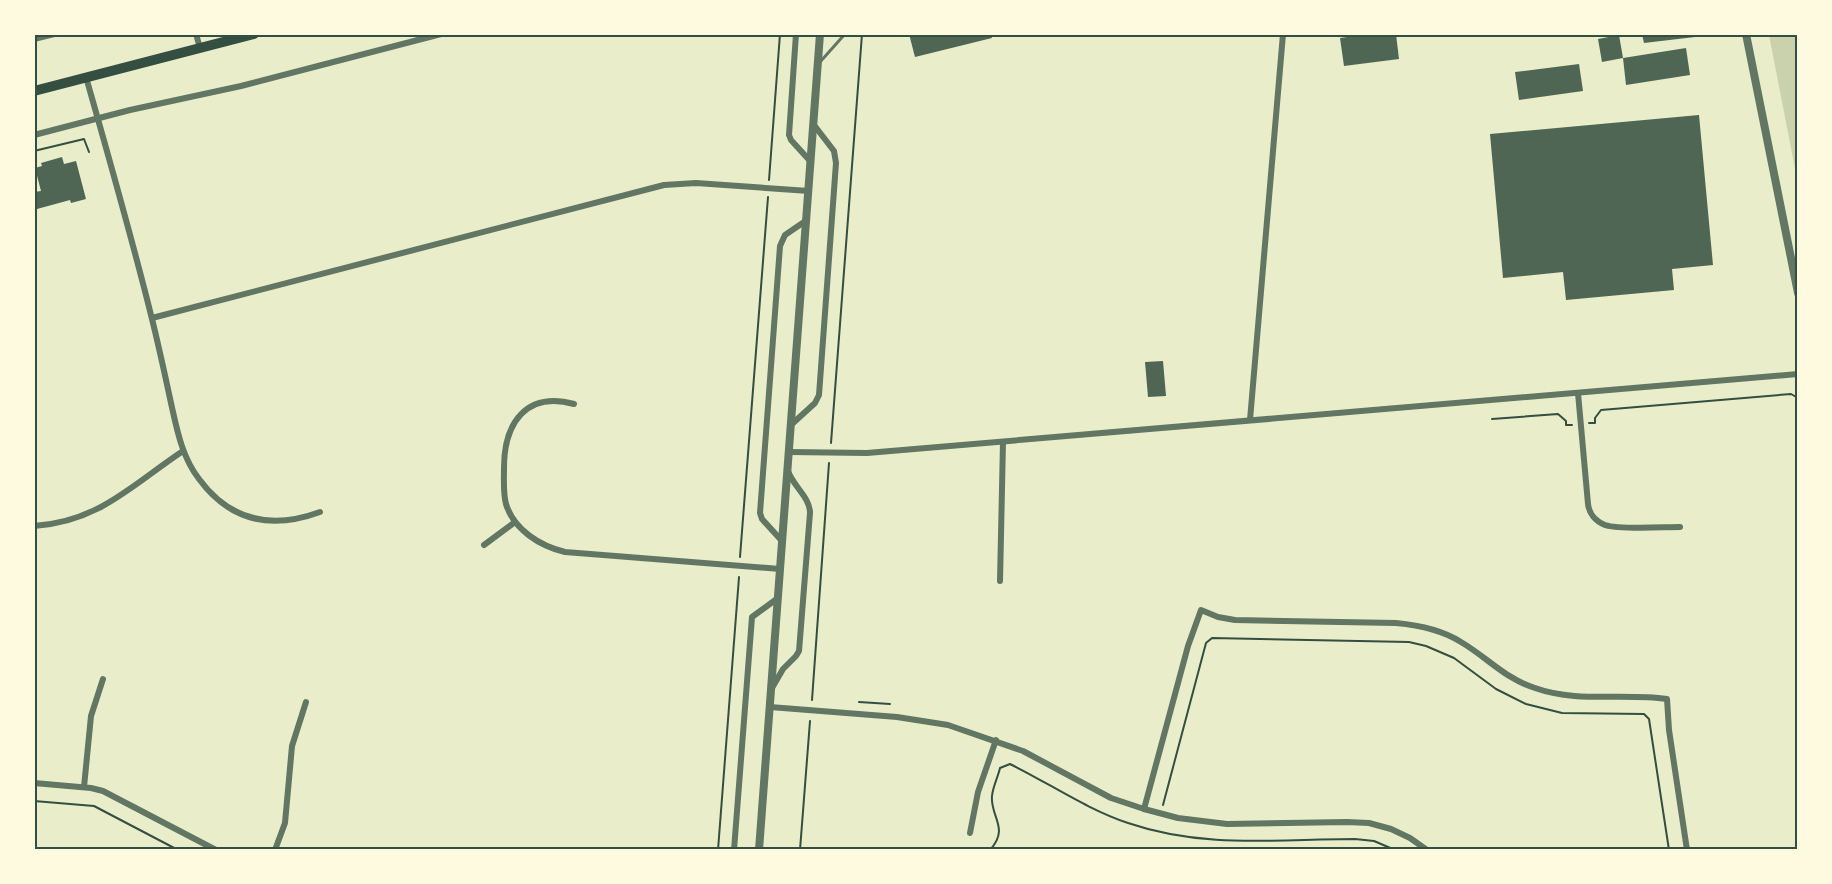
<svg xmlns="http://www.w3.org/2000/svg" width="1832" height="884" font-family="Montserrat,sans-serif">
<rect width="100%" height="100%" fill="#e9edc9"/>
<path fill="#cad2ad" d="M1769,35H1797V179Z"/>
<g fill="#4f6655">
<path d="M909,34H991L992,38L915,57Z"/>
<path d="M1369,34H1396L1399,59L1344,66L1340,38Z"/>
<path d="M1642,34H1695V37L1644,43Z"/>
<path d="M1619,35L1623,58L1602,62L1598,39Z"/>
<path d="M1686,48L1690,75L1626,85L1623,58Z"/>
<path d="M1579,64L1583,91L1519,100L1515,72Z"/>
<path d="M1699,115L1713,265L1672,269L1674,290L1566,300L1563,272L1503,278L1490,134Z"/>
<path d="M62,157L64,164L76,161L86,199L71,203L70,200L37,209L34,192L41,191L35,168L42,166L41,163Z"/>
<path d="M1163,361L1166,396L1148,397L1145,362Z"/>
</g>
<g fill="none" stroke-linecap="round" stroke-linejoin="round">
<g stroke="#344e41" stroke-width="2">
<path d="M34,151L84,139L89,152"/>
<path d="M769,180L780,34"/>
<path d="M1492,419L1558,414L1566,421V425H1572"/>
<path d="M1589,423H1595V418L1601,410L1791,394L1798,398"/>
<path d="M831,443L862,34"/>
<path d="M740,557L768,197"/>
<path d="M812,700L829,463"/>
<path d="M859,702L890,704"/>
<path d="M34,801L94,806L178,850"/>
<path d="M1163,805L1206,643L1212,638L1409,642L1426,646L1454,658L1496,689L1526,704L1562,713L1644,714L1649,719L1669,850"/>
<path d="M718,850L739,577"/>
<path d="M800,850L810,721"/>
<path d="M990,850C1010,828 990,817 992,796C993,786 998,777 1000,768L1010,764C1049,783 1086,809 1128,823C1204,849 1277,839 1355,839L1374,841L1395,850"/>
</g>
<path stroke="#617663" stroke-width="3" d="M820,62L845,34"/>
<g stroke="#617663" stroke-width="6">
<path d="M196,34L200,48"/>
<path d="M796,34L789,135L791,140L811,162"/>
<path d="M34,39L54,34"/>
<path d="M86,77C109,158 132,238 152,319C159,347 165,375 171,403C177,430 182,457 199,479C230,521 271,530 320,512"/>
<path d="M34,135L130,110L241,86L441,34"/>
<path d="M152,318L664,185L696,183L809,191"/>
<path d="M1578,393L1588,504C1589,513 1595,521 1605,525C1619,530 1663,527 1680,527"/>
<path d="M574,404C526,391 504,423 504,468C504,480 503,493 506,504C514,530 540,546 565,552L780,569"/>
<path d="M1250,420L1283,34"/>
<path d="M792,424L815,403L819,395L836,163L834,151L814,125"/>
<path d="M789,452L867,453L1798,374"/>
<path d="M34,526C99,522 133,484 183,451"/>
<path d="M782,541L762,519L760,513L780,246L785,235L807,220"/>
<path d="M484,545L515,522"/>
<path d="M1000,581L1003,442"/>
<path d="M772,688L783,669L796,656L799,651L810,513C810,497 793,486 788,471"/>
<path d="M770,707L897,717L948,725L1023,751L1111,798L1144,809L1178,818L1227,824L1347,822L1369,823L1391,829L1410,838L1427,850"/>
<path d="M34,783L91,788L103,791L216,850"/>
<path d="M84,787L91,716L103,679"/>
<path d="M1144,809L1188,646L1201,610L1218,617L1235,620L1396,623C1418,625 1442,630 1461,642C1488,658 1504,678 1535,688C1577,703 1623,693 1667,699L1669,730L1687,850"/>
<path d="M970,833L978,792L996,740"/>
<path d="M275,850L285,823L292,746L306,702"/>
<path d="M734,850L752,617L778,598"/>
</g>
<g stroke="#617663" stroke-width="8">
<path d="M1746,34L1798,293"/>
<path d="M759,850L820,34"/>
</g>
<path stroke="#344e41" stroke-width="10" d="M34,91L254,34"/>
</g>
<rect width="1832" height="884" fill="none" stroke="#fefae0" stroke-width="72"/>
<rect x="36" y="36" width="1760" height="812" fill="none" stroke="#344e41" stroke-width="2"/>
</svg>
